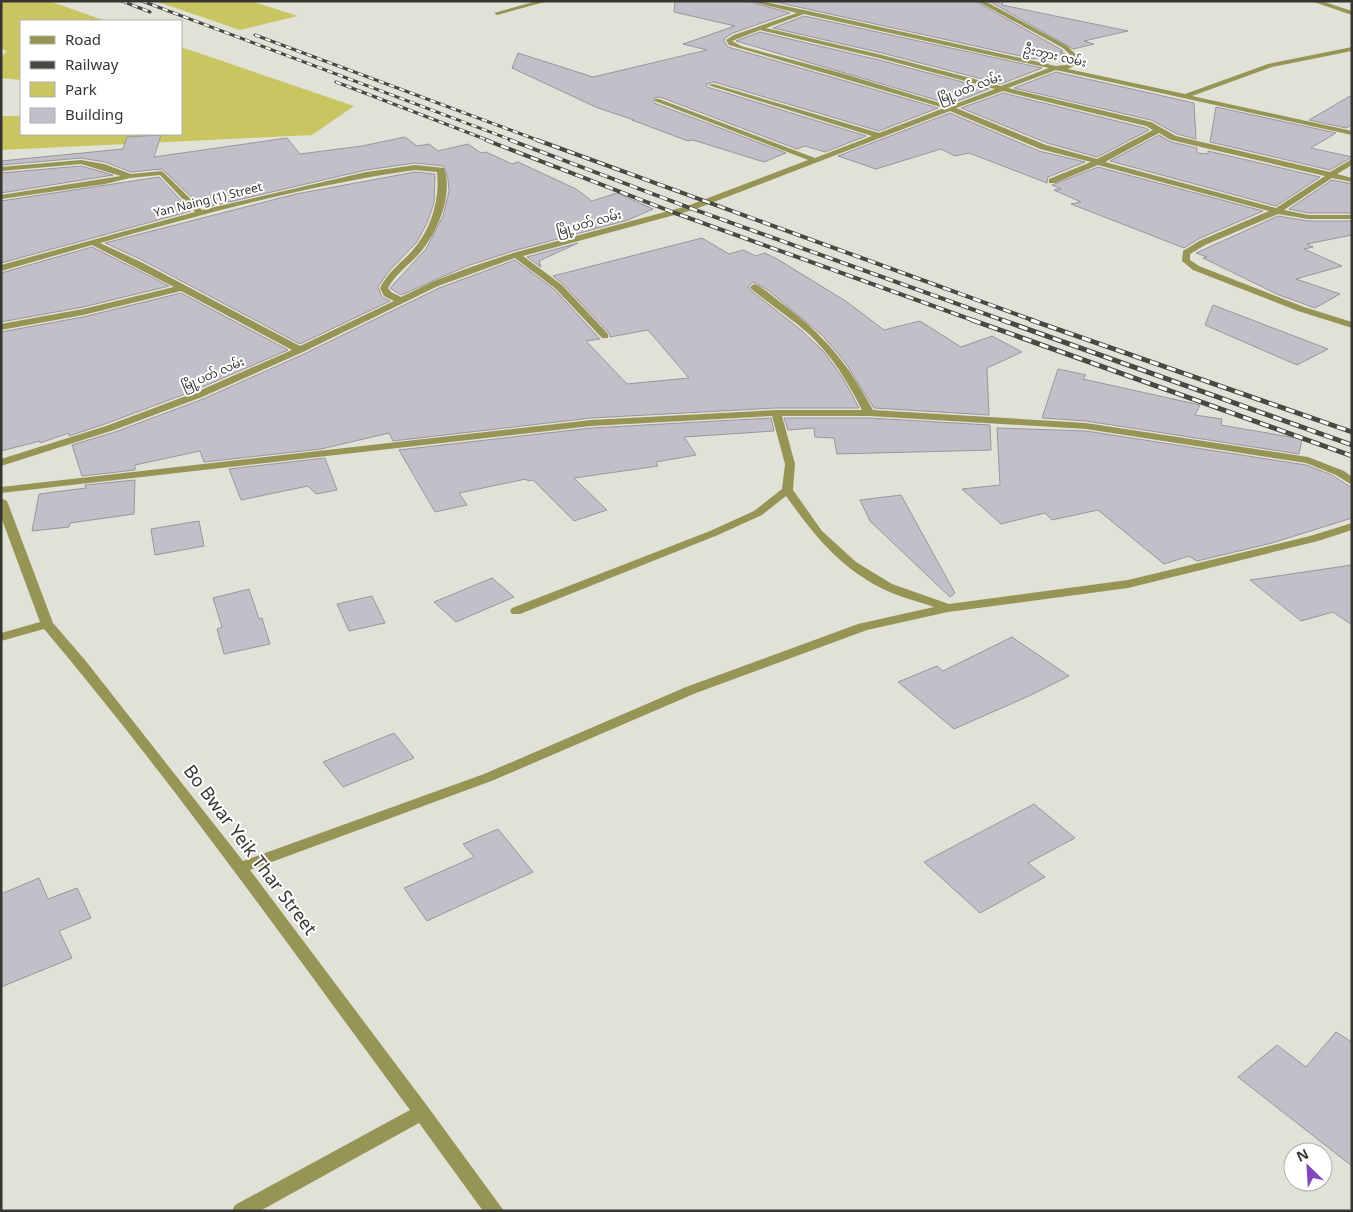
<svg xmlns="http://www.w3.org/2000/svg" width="1353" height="1212" font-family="Georgia,'Noto Sans Myanmar',serif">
<rect width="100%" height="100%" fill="#e1e2d7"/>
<g fill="#c9c661">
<path d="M1,1H49L106,21H21V80L1,78V57L7,51L1,49Z"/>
<path d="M155,1H251L298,16L240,30Z"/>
<path d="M181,47L354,106L312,135L1,150V116H21V134H181Z"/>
</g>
<g fill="#c3bfc9" stroke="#99959e">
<path d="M675,1H747L790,13L733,33L725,38L724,41L728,47L938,108L879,131L714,82L706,84L707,87L866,136L825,152L805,146L797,149L660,97L654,98V103L786,153L764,162L693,140L688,141L632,120H634L598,108L512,68L518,53L593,77L707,50L683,44L735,26L674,12Z"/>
<path d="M771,1H975L1062,50L1063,51L1060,52L1066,54L1034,59Z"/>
<path d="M989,1H1003L1002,5L1128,31L1084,41L1094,44L1073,49Z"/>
<path d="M804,16L1042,68L1001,84L882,53L773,28Z"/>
<path d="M760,32L879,60L989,89L950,104L736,41Z"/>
<path d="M1056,72L1194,103L1196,139L1177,134L1151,120L1014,88Z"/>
<path d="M1003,93L1145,128L1149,130L1097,157L1047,143L961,108Z"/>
<path d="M1352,95V125L1346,128L1309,120Z"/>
<path d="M1216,107L1336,133L1311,148L1352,157L1330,170L1210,142Z"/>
<path d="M950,113L1039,151L1085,162L1048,177L1047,183L969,153L955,156L941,149L876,169L838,156Z"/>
<path d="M161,135L154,157L287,138L300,154L362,146L405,137L417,146L429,144L438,151L468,144L481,153L486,152L512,164L518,162L576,189L592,201L617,193L653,209L628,220L513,251L467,266L401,295L390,288L426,249L443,216L449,191L448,179L444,166L415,163L366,170L203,208L162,169L131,172L105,162L81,158L1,165V161L123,149L127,137Z"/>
<path d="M1159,135L1171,142L1197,148V153L1208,154V151L1320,177L1276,206L1110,161Z"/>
<path d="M81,166L113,175L1,193V173Z"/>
<path d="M1098,167L1263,211L1198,239L1184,248L1071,204L1081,202L1054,190L1061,189L1052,185Z"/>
<path d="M415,172L435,174L434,203L427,223L417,242L389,271L378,287L382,297L390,301L300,344L142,260L105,243L296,194Z"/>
<path d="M159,177L191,211L1,263V201Z"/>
<path d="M1332,180L1352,184V213H1308L1289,209Z"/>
<path d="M1278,216L1308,221H1352V235L1307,244L1313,247L1304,249L1342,266L1296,279L1340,294L1315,308L1279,295L1203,258L1207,257L1196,253Z"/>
<path d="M702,238L729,254L743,250L756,256L765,253L779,260L847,302L884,330L920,321L961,347L992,336L1022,352L987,368L989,415L874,408L845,362L823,336L768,290L753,282L748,287L750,290L801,330L824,352L844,380L859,408H776L591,418L393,441L389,433L321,449L204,462L200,451L135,465V470L82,476L72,445L115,432L203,399L304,354L439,288L515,260L555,290L600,339L586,341L627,384L689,378L648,330L610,337L609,333L563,284L553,276Z"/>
<path d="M578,243L539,261L541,267L527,257Z"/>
<path d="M92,247L169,286L83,307L1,322V273Z"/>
<path d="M181,293L288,350L193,391L105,424L69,436V433L40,443V441L1,451V332L83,317Z"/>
<path d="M1213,305L1328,349L1297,365L1205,325Z"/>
<path d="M1058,369L1086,375L1083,379L1200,405L1195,415L1222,419L1221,425L1302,439L1299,454L1086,421L1042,418Z"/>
<path d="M771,418L774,431L684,437L696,455L656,462L658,466L574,478L607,510L574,521L533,480L528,481L526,479L459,493L467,505L435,512L399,450L591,428Z"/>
<path d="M784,418H869L990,425L991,450L837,454L834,438L815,437L814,428L788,430Z"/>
<path d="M997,428L1086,431L1306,465L1332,475L1352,488V518L1272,543L1197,561L1189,556L1164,564L1098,510L1052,520L1045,513L1001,524L962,489L1000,485Z"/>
<path d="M325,458L337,490L316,494L308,486L241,500L229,469Z"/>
<path d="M135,480L134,514L70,523L69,527L32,531L39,494L86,488L85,485Z"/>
<path d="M901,495L955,593L950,597L870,521L860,500Z"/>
<path d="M199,521L204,546L155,555L151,529Z"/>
<path d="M1352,565V625L1333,612L1301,621L1250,580Z"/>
<path d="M492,578L514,597L456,622L434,602Z"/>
<path d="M249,589L259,619L262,618L270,644L224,654L217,629L222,627L213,598Z"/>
<path d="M372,596L385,623L349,631L337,604Z"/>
<path d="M1012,637L1069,676L1031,695L954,729L898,682L937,666L943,671Z"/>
<path d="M394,733L414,758L343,787L323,762Z"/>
<path d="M1034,804L1075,838L1028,863L1045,877L980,913L924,862Z"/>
<path d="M498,829L533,872L427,921L404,888L474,857L463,844Z"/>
<path d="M39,878L48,899L77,888L91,918L59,931L72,958L1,987V894Z"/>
<path d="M1336,1032L1352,1042V1166L1238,1077L1277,1045L1306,1067Z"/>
</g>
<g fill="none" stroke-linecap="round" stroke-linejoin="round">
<g fill="#969555" fill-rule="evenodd">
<path d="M537,1H548L497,15L494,13Z"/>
<path d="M749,1H761L804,10L1056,66L1065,65L1076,60L1063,48L977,1H985L1067,46L1083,61L1068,69L1185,94L1268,64L1352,47V51L1272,67L1192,96L1352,131V135L1056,70L1008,88L1151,122L1176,136L1330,172L1352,159V165L1337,174L1352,178V182L1332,178L1284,210L1308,215H1352V219H1308L1278,214L1205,245L1190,254V260L1199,266L1304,307L1352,322V328L1298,311L1193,270L1182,261L1183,251L1199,241L1269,211L1098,165L1055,183H1049V179L1091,162L1040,149L950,111L693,210L523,256L562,285L608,334V338H602L556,289L515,258L438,286L303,352L202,397L114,430L1,466V459L106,426L194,393L292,350L181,291L83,315L1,330V324L83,309L174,287L92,245L1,271V265L195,212L160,175L130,178L105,184L1,199V195L121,176L81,164L1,171V167L81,160L104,164L131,174L162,171L202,210L366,172L415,165L444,168C454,196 436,236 417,256C407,266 395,275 388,288L391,292L401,297L432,282L468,268L513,253L687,206L808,160L655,101V99H659L815,158L872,136L708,85L713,84L879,133L944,108L729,45L726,40L734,35L797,13ZM804,14L1049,68L1001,86L882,55L766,28ZM760,30L879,58L995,89L950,106L841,73L741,46L732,41ZM1003,91L1146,126L1153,130L1097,159L1046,145L956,108ZM1159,133L1171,140L1325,176L1276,208L1105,162ZM415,170L437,172C440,200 431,230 412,251C401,263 388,272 380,288L384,296L394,301L300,346L141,262L100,243C204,214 308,185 415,170Z"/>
<path d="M1311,1H1321L1352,11V15Z"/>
<path d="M754,284C763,287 772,296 780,302C822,333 848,363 873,410L1086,423L1308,457L1344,471L1352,477V485L1336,475L1306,463L1086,429L869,416H782L795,464L793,490L822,531L856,562L892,584L949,604L1128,580L1310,536L1352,523V530L1318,541L1128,588L948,612L867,630L696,693L494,780L250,870L428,1107L504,1211H483L419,1123L260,1211H232L235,1205L410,1110C290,948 174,783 44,629L1,641V633L40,622L1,517V498L7,501L53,623L85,660L243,861L484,774L686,687L858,624L934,607C917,601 899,597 883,589C839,567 814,535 786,496L762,515L718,535L520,614H512L510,611L512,608L710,531L754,511L782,489L785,464L772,416L591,426L1,493V487L591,420L776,410H862C848,382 832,356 809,334C791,318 770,304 751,289L750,287Z"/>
</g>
<defs>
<g id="rail-far2">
<path d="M122,1L150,12"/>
<path d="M142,1L514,141"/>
<path d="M255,35L540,141"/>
<path d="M336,82L490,141"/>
</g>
<g id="rail-far1">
<path d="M486,140L675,213L975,321"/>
<path d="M510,140L690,208L1005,321"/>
<path d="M537,140L1035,321"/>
</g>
<g id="rail">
<path d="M972,320L1352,456"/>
<path d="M1002,320L1352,445"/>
<path d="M1031,320L1352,432"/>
</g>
</defs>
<use href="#rail-far2" stroke="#494944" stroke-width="3"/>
<use href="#rail-far1" stroke="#494944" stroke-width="4"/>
<use href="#rail" stroke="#494944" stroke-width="5"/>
<use href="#rail-far2" stroke="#fff" stroke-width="2" stroke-dasharray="5.5" stroke-linecap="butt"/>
<use href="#rail-far1" stroke="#fff" stroke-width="2.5" stroke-dasharray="8" stroke-linecap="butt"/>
<use href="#rail" stroke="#fff" stroke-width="3" stroke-dasharray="9" stroke-linecap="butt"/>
</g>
<g text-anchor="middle" stroke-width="4" stroke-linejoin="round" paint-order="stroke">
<g font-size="12" fill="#353531" stroke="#fff">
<text transform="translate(1055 56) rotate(13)" y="4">ဦးဘွား လမ်း</text>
<text transform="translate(970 88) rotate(-20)" y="4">မြို့ပတ် လမ်း</text>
<text transform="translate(208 200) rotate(-14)" y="4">Yan Naing (1) Street</text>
<text transform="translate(589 223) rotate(-15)" y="4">မြို့ပတ် လမ်း</text>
<text transform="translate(213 374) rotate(-23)" y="4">မြို့ပတ် လမ်း</text>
</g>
<g font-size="18" fill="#353531" stroke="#fff">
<text transform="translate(250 850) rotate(53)" y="6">Bo Bwar Yeik Thar Street</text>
</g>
</g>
<rect width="1353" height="1212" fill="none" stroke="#353531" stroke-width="5"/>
<rect x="20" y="20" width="162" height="115" fill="#ffffff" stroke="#aeaead"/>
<rect x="30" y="36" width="25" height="8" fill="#969555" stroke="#aeaead"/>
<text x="65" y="45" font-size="15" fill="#353531">Road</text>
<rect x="30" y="61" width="25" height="8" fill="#494944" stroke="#aeaead"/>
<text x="65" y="70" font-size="15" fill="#353531">Railway</text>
<rect x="30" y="82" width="25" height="15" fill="#c9c661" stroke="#aeaead"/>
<text x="65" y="95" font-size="15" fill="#353531">Park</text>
<rect x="30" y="108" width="25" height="15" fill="#c3bfc9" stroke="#aeaead"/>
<text x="65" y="120" font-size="15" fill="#353531">Building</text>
<g transform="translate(1308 1167) rotate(335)"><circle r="24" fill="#ffffff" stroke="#aeaead"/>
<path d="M0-4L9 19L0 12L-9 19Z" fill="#8347bd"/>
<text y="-8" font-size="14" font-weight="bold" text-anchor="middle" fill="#353531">N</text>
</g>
</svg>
